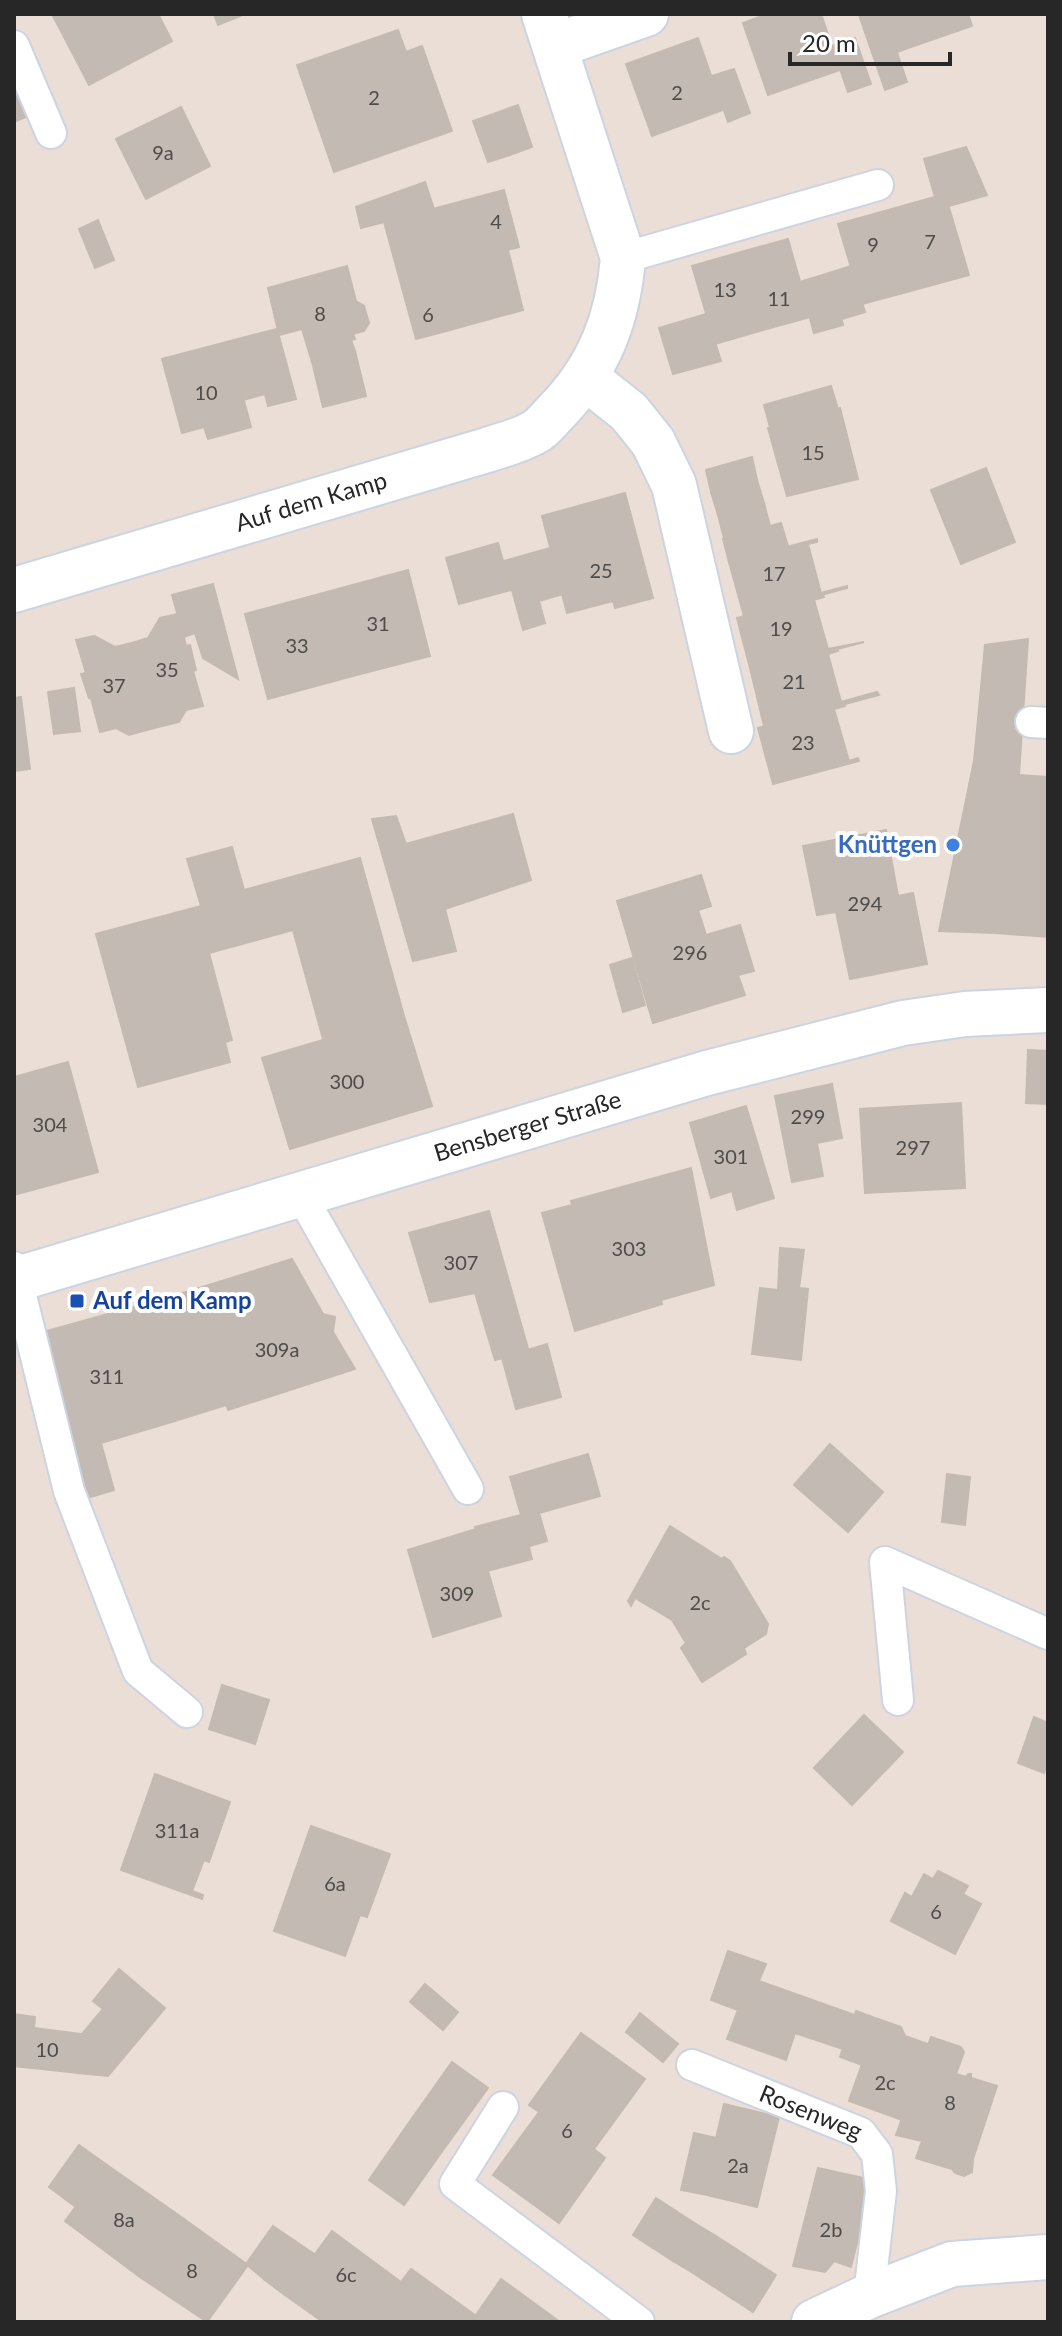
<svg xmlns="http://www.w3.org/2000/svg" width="1062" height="2336" font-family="Lato,sans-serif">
<rect width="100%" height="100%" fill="#eaded7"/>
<g fill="#c2bab3" stroke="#c5bab1" stroke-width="2">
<path d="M52,14H158L172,41L89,85Z"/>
<path d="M214,14H245L218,25Z"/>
<path d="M767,14H821L840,70L768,95L743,23Z"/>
<path d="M863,14H884L907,82L885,90L859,15Z"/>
<path d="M884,14H968L972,26L897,52Z"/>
<path d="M398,30L406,52L422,46L452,131L334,172L297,65Z"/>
<path d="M698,38L723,110L652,136L626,64Z"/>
<path d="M855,38L871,84L848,92L832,46Z"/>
<path d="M734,69L750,113L728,122L712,76Z"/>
<path d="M14,81L28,116L14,122Z"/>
<path d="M518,105L532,147L510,155L496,113Z"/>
<path d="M181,107L210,166L146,199L116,139Z"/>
<path d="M496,113L510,155L488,162L473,121Z"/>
<path d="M966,147L987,195L949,206L945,194L935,197L924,159Z"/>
<path d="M425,182L434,209L361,228L356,207Z"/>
<path d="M504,190L519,247L457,263L469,307L446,313L450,330L416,339L384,222Z"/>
<path d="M945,194L969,275L914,290L892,209Z"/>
<path d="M892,209L914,290L862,304L838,224Z"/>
<path d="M98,220L114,260L95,268L79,229Z"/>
<path d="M788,239L810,317L763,330L741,252Z"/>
<path d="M508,250L523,310L450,330L446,313L469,307L457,263Z"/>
<path d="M741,252L763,330L715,344L692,266Z"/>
<path d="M347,266L356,301L364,306L369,323L364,331L353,334L355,339L351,340L355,351L312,362L302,329L279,335L268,288Z"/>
<path d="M851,266L865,312L842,319L829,273Z"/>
<path d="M829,273L843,325L814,333L800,282Z"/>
<path d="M706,314L721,361L673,374L659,328Z"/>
<path d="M277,329L296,399L268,406L265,394L243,400L240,386L264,379L253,335Z"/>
<path d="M253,335L264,379L240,386L251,427L208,439L204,427L182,433L162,359Z"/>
<path d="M355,351L366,396L323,407L312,362Z"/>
<path d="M831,386L838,409L770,427L764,405Z"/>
<path d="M840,408L858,479L787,496L768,428Z"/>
<path d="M752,457L757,480L711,492L706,470Z"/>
<path d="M986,468L1015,542L961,564L931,490Z"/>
<path d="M757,480L764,503L718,515L711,492Z"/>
<path d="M625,493L653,598L615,608L613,601L567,613L542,516Z"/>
<path d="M764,503L770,526L724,538L718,515Z"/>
<path d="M781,523L788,546L729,562L723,539Z"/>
<path d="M817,539V542L808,544L821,593L847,586V588L744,616L729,562Z"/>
<path d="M498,543L511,590L459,604L446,558Z"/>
<path d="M550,548L563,594L539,601L545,623L523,630L504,561Z"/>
<path d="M408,570L430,656L349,677L327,592Z"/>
<path d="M213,584L238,679L203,658L195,633L184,637L172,595Z"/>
<path d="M327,592L349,677L268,699L245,614Z"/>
<path d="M823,595L824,597L814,600L828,649L864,642L751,672L737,618Z"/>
<path d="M178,614L186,646L190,645L196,670L193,671L203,706L186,710L179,722L154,728L132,643L148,638L160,618Z"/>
<path d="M94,636L115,647L132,643L154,728L129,735L116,728L100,732L91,698H89L81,674L86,673L76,640Z"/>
<path d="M1028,639L1019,775L1007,774L996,933L939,931L974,761L985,645Z"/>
<path d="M837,649L838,651L828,654L841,702L877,692L879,695L764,726L751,672Z"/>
<path d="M74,688L80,731L54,734L48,692Z"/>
<path d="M21,697L30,769L14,771V698Z"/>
<path d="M844,704L845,706L834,709L849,761L858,758L859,761L773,784L758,728Z"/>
<path d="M1007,774L1048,777V937L996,933Z"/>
<path d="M513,814L531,880L445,909L456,951L413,961L372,819L396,816L406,844Z"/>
<path d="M886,830L898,896L913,893L927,964L850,979L836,912L817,915L803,846Z"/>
<path d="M232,847L244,890L360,858L404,1016L323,1039L293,930L209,953L232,1040L225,1042L230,1062L138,1087L96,934L201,906L187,859Z"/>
<path d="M701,875L711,906L698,910L706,935L740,925L754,971L738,975L745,995L653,1023L617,901Z"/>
<path d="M632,958L645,1005L623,1012L610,965Z"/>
<path d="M404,1016L432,1106L290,1149L262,1058Z"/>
<path d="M1028,1050L1048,1051V1104L1026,1103Z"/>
<path d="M68,1062L98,1172L14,1195V1077Z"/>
<path d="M832,1084L842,1138L817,1143L823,1176L792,1182L775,1096Z"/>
<path d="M961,1103L965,1188L865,1193L860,1109Z"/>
<path d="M746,1106L774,1198L737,1210L732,1191L711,1198L690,1123Z"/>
<path d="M691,1168L714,1285L661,1300L662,1304L575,1331L542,1213L572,1205L571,1201Z"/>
<path d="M489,1211L529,1352L495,1360L475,1293L430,1302L409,1233Z"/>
<path d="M780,1248L804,1250L799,1288L808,1289L801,1360L752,1354L760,1288L778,1290Z"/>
<path d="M292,1259L323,1314L335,1317L333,1332L355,1369L228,1410L193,1290Z"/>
<path d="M193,1290L226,1405L175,1421L140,1305Z"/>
<path d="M140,1305L175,1421L101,1443L114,1490L87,1498L40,1333Z"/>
<path d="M547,1344L561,1397L516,1409L502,1358Z"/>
<path d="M830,1444L883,1492L848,1532L794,1485Z"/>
<path d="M588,1454L600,1496L539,1513L547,1541L530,1546L510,1477Z"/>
<path d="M947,1474L970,1477L965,1525L942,1522Z"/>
<path d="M521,1515L532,1559L487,1571L475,1527Z"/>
<path d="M670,1526L722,1559L724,1557L730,1561L768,1624L766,1634L744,1648L746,1654L702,1682L681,1648L686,1643L672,1620L635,1598L631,1606L628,1601Z"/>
<path d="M476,1529L501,1616L433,1637L408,1550Z"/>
<path d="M222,1685L269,1700L255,1744L209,1729Z"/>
<path d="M864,1715L903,1752L852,1805L814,1768Z"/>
<path d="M1034,1717L1048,1723V1761L1044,1773L1018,1763Z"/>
<path d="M155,1774L230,1802L209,1862L204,1860L192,1891L203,1895L202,1899L121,1870Z"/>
<path d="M311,1826L390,1854L367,1917L360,1915L345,1956L274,1931Z"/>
<path d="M938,1871L968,1886L963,1894L981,1904L955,1954L891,1921L905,1893L912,1897L924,1874L933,1879Z"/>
<path d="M728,1951L766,1964L748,2007L742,2005L740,2011L711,2000Z"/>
<path d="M119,1969L165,2008L108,2076L78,2073L82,2034L103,2009L93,2001Z"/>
<path d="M759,1981L855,2015L843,2049L795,2033L786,2060L727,2039L738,2010L740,2011L742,2005L748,2007Z"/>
<path d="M425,1984L458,2012L443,2030L410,2002Z"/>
<path d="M856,2011L878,2019L862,2065L840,2057Z"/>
<path d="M640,2013L678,2044L663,2062L626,2032Z"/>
<path d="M14,2014L35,2017L34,2028L82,2034L78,2073L14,2066Z"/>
<path d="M878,2019L901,2027L905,2036L928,2044L902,2120L849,2101Z"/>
<path d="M581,2033L645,2079L594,2149L605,2158L559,2223L493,2175L539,2112L529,2105Z"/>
<path d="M931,2037L961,2047L964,2052L956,2074L966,2077L968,2074H971V2078L997,2086L973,2159L972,2172L964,2176L955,2173L952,2169L916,2158L922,2141L896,2135Z"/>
<path d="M452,2062L488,2088L448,2143L413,2117Z"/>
<path d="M724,2104L779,2117L757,2207L703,2194Z"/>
<path d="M413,2117L448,2143L404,2205L369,2180Z"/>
<path d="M694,2133L716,2138L703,2194L681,2190Z"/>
<path d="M79,2145L107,2165L76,2207L49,2187Z"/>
<path d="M107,2165L184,2219L137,2275L65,2221Z"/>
<path d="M818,2168L868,2179L864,2198L868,2199L851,2267L834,2261L825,2272L793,2266Z"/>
<path d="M656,2198L676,2211L653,2248L633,2235Z"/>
<path d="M676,2211L696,2224L673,2261L653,2248Z"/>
<path d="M184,2219L248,2265L207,2322L137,2275Z"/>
<path d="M696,2224L716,2236L693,2273L673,2261Z"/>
<path d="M273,2226L295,2241L265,2280L246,2264Z"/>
<path d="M332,2231L401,2282L411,2269L475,2315L471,2322H323L285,2295Z"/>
<path d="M716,2236L736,2249L713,2286L693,2273Z"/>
<path d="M295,2241L314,2254L285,2295L265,2280Z"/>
<path d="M736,2249L756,2262L733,2299L713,2286Z"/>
<path d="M756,2262L776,2275L753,2312L733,2299Z"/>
<path d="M501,2279L560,2322H471Z"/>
</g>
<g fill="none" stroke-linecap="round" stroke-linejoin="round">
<defs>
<g id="lane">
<path d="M14,46L51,133"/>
<path d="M623,258L878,185"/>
<path d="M1031,722L1048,723"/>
<path d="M301,1195L468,1489"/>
<path d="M14,1267L69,1491L138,1671L187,1712"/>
<path d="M898,1700L885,1562L1048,1634"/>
<path id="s1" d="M692,2065L861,2133L877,2154L881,2191L869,2296"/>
<path d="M503,2107L455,2184L639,2322"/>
</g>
<g id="street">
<path d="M555,46L646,14"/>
<path d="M586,378L629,412L653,442L674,485L731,731"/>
<path id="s2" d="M14,590L487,450C502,445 519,441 533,433C542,429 549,419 556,412C599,368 618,319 623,258L544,14"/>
<path d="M814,2322L869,2296L952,2264L1048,2257"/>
</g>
<g id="secondary">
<path id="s3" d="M14,1280L707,1073L903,1023L965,1014L1048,1010"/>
</g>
</defs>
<use href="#lane" stroke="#ccd4e1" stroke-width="34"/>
<use href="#street" stroke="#ccd4e1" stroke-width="48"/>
<use href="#secondary" stroke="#ccd4e1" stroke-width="48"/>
<use href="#lane" stroke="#fff" stroke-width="30"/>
<use href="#street" stroke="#fff" stroke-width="44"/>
<use href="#secondary" stroke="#fff" stroke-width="44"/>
</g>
<circle fill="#3f7fe0" stroke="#fff" stroke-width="3" cx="953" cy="845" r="8"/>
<rect fill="#1a4fb4" stroke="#fff" stroke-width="3" x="69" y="1293" width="16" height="16" rx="4"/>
<g text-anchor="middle" stroke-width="8" stroke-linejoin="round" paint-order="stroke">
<g font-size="20" fill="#4e4c4a">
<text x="677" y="100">2</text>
<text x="374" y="105">2</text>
<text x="163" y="160">9a</text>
<text x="496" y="229">4</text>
<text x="930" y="249">7</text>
<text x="873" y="252">9</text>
<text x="725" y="297">13</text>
<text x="779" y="306">11</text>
<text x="320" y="321">8</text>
<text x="428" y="322">6</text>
<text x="206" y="400">10</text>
<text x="813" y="460">15</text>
<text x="601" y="578">25</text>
<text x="774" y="581">17</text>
<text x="378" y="631">31</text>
<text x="781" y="636">19</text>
<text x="297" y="653">33</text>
<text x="167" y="677">35</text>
<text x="794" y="689">21</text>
<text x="114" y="693">37</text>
<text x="803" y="750">23</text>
<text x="865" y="911">294</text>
<text x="690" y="960">296</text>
<text x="347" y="1089">300</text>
<text x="808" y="1124">299</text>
<text x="50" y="1132">304</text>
<text x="913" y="1155">297</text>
<text x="731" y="1164">301</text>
<text x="629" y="1256">303</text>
<text x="461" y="1270">307</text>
<text x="277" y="1357">309a</text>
<text x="107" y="1384">311</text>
<text x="457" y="1601">309</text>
<text x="700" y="1610">2c</text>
<text x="177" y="1838">311a</text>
<text x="335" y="1891">6a</text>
<text x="936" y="1919">6</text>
<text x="47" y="2057">10</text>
<text x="885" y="2090">2c</text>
<text x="950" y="2110">8</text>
<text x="567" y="2138">6</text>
<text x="738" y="2173">2a</text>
<text x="124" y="2227">8a</text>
<text x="831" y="2237">2b</text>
<text x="192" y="2278">8</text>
<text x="346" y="2282">6c</text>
</g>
<g font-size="24" fill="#272727" stroke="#fff">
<text dy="8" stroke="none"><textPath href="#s2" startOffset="310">Auf dem Kamp</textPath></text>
<text dy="8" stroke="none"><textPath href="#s3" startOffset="536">Bensberger Straße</textPath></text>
<text dy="8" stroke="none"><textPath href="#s1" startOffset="128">Rosenweg</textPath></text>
</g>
<g font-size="24" font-weight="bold" fill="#366cbe" stroke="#fff" text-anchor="end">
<text x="937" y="853">Knüttgen</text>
</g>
<g font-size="24" font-weight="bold" fill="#164399" stroke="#fff" text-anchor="start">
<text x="93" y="1309">Auf dem Kamp</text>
</g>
</g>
<rect width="1062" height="2336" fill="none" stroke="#272727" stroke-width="32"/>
<path d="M790 52v12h160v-12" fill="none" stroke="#272727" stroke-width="4"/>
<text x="802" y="52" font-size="24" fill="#272727" stroke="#ffffff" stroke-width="6" paint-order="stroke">20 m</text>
</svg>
